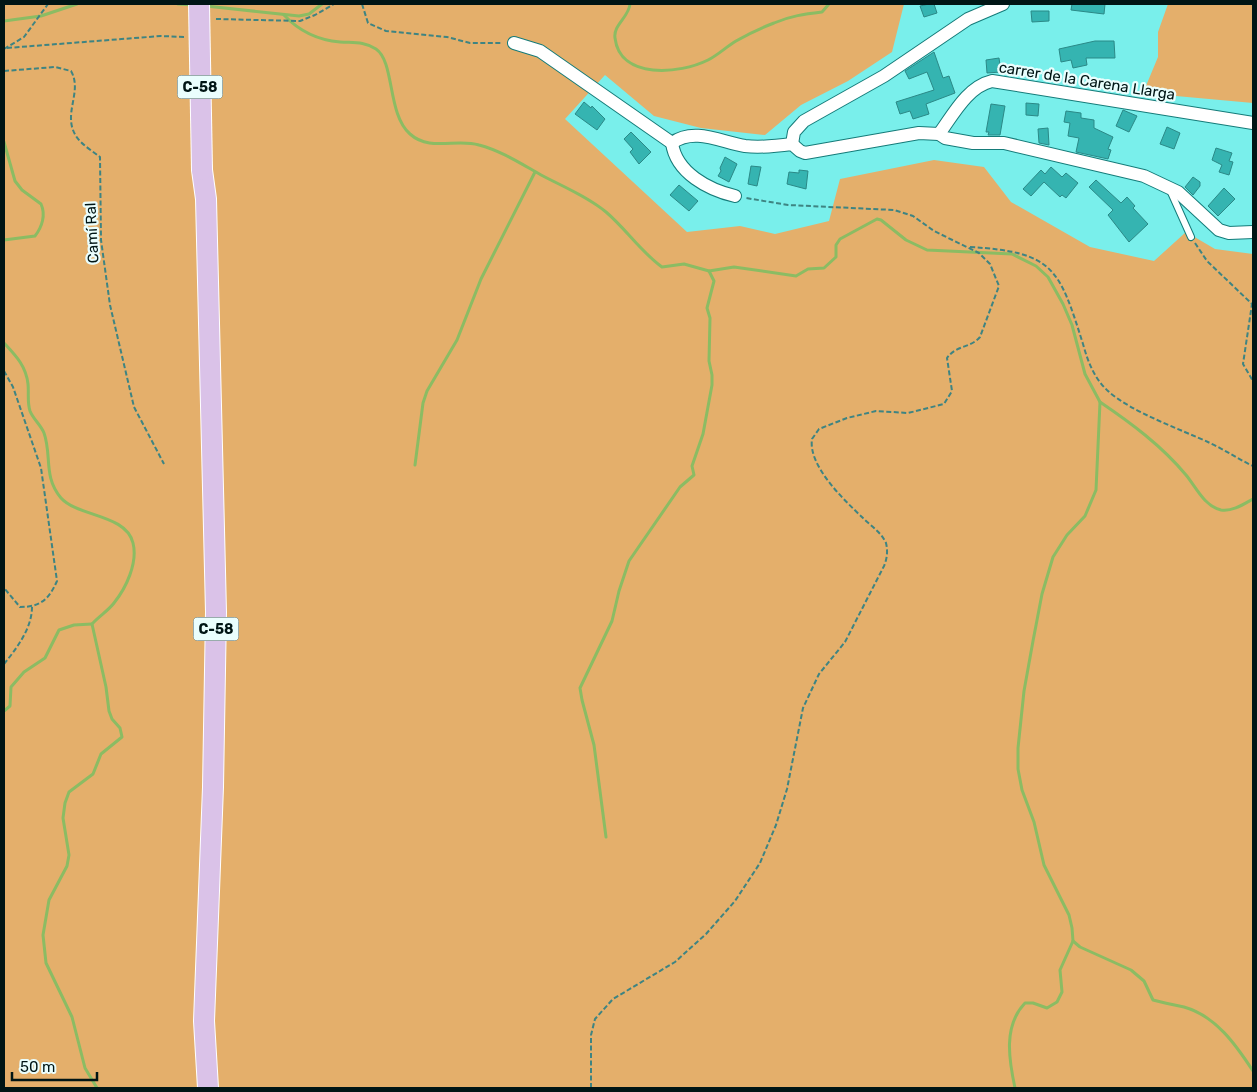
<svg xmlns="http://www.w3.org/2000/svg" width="1257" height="1092" font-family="Rubik,sans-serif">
<rect width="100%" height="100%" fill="#79efeb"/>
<g fill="#e4af6b">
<path d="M4,4H904L892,52L848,81L801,105L765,135L701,128L654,116L605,75L565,119L687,232L740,226L775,234L829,221L840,179L934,160L984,167L1011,202L1090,247L1154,261L1186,232L1215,249L1253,254V1088H4Z"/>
<path d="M1168,4H1253V103L1143,93L1158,57V32Z"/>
</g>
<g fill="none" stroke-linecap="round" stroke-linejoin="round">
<g stroke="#8bbc63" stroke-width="3">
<path d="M178,4L193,5"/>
<path d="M630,4C629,17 613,25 615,38C620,80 680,74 708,60C718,55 726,47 736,41C748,34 761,28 774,23C790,16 805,14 822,12L829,4"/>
<path d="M206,6L299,16L309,14L322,4"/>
<path d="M284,15C299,31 316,40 340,42C353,43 364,41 376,49C395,62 387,114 410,134C430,152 456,138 479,145C502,151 523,165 543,176C564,187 588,197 606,212C626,229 641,252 662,267L684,264L709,271L734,267L796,276L808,269L824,268L836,257V245L840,239L877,219L881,220L906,240L927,250L1012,254L1036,266L1048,277L1063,304L1072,325L1085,374L1100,402L1096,490L1085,516L1067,535L1053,557L1042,594L1033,641L1024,691L1018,748V769L1022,790L1034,822L1044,865L1069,915L1072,928L1073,941L1060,970L1062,992L1057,1002L1047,1008L1033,1003H1025C1003,1026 1009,1060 1015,1088"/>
<path d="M4,21L41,16L77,4"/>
<path d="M4,142L15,181L22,190L41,204C46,215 42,227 35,236L4,240"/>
<path d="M4,343C16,356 26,366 28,384C29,393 27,402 30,411C33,419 41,425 44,433C52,455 43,477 61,498C78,517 126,514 133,543C138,563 126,588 114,603C108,611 99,616 92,624L106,687L109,711L112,719L120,728L122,737L101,754L93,774L69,792L65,803L63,818L69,855L67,866L49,900L43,935L46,963L72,1017L85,1068L97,1088"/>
<path d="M1100,402C1131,423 1162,446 1186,475C1196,487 1204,506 1221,510C1232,512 1244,504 1253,499"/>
<path d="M415,465L423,403L427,391L457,340L481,279L535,172"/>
<path d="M4,711L10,706L11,687L24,672L45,658L59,630L74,625L92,624"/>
<path d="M606,837L594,745L582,700L580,688L612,621L619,591L629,561L680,487L694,475L692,466L703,434L712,385V375L709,361L710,318L707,308L714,281L709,271"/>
<path d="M1073,941L1080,947L1131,970L1144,981L1153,1000C1164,1003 1174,1005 1184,1007C1216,1016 1236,1045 1253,1071"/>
</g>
</g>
<g fill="#35b4b1" stroke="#2b8987">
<path d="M929,4H934L937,13L924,17L920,6Z"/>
<path d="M1072,4H1105L1104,14L1071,10Z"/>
<path d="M1031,11H1049V21L1032,22Z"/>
<path d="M1095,41H1114L1115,58H1086L1087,65L1073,68L1071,60L1061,62L1059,49Z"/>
<path d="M934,52L943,78L949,76L955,93L926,104L929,114L913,119L910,111L900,114L896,102L934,90L927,72L909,79L905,71Z"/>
<path d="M999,58L1001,72L987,73L986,60Z"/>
<path d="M584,102L591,108L592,106L605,119L597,130L575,114Z"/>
<path d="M1026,103L1039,104L1038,116L1026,115Z"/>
<path d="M991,104L1005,106L1000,135H988L989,132H986Z"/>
<path d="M1123,110L1137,116L1129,132L1116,126Z"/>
<path d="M1066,111L1081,113V118L1094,120V128L1113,137L1108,149L1111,150L1108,159L1076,152L1079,138L1068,136L1070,123L1064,122Z"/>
<path d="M1167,127L1180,133L1174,149L1160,144Z"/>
<path d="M1048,128L1049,145L1039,143L1038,129Z"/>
<path d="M631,132L651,152L639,164L630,152L633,149L624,139Z"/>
<path d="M1216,148L1232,153L1229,161L1233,162L1229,175L1219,172L1222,165L1212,160Z"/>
<path d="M725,157L737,164L729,182L718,176L721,171L720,168Z"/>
<path d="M751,166L761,167L757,186L748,184Z"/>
<path d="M1051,167L1062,177L1066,173L1078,183L1066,198L1062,195L1060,197L1044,182L1031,196L1023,189L1041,170L1045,174Z"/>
<path d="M799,170L808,171L806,189L787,184L789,172L799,173Z"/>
<path d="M1193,177L1200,182V186L1193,195L1185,187Z"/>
<path d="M1096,180L1121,203L1127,197L1135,206L1133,208L1148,224L1129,242L1108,215L1113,210L1089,187Z"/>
<path d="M679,185L698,201L689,211L670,195Z"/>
<path d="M1224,188L1235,199L1218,216L1208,206Z"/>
</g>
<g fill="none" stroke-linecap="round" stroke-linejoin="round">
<defs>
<path id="lane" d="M1169,188L1191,237"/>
<g id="street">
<path d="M514,43L540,51L672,143"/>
<path d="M939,134C953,115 967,87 992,81L1253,123"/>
<path d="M672,143C694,127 721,142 745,146C761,148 777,146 792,144L800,151L805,153L919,133L939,134L945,138L973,143H1004L1144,176L1178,192L1219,230L1229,233L1253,232"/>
<path d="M672,143C676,173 709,190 735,196"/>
<path d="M792,144L794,132L804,121L884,76L968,19L1003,4"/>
</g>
<path id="primary" d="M202,170L206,199L216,612L213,787L204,1021L208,1088"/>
</defs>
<use href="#lane" stroke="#157b79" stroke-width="8"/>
<use href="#street" stroke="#157b79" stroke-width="14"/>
<use href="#primary" stroke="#fff" stroke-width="22"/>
<g stroke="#3e8482" stroke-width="2" stroke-dasharray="5 2.5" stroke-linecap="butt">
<path d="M362,4L368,23L386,31L447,37L470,43H502"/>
<path d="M216,19L300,21L315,15L334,4"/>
<path d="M7,48L161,36L184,37"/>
<path d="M4,49L24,37L48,4"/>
<path d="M4,71L55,67L71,71C83,92 62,114 76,136C81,144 92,151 100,157L101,240L110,305L134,407L164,464"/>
<path d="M1195,243L1207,261L1252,304L1243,364L1253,381"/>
<path d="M970,247C1054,252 1059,268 1083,344C1088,362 1094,378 1108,391C1131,412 1180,429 1210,443C1225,450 1238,459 1253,466"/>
<path d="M4,371L13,387L41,468L57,581C49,599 41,607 20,607L4,588"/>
<path d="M4,664C17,648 32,628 32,607"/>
<path d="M591,1088V1035L595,1019L613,999L675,962L706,934L735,901L760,863L776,825L787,789L803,708L819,674L845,642L884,566C887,559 888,551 886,543C881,532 871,526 863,518C844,500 808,466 812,439L819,429L847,418L876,411L908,413L944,404L952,391L947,358C956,345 971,348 980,337L999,286L990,264L979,253L934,231L913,216L894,210L788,205L746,198"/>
</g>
<use href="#lane" stroke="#fff" stroke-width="6"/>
<use href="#street" stroke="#fff" stroke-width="12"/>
<use href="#primary" stroke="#dac2e8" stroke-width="20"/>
<defs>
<path id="primary-bridge" d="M199,4L202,170"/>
</defs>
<use href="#primary-bridge" stroke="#fff" stroke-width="22" stroke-linecap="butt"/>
<use href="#primary-bridge" stroke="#dac2e8" stroke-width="20"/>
</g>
<g text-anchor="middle" stroke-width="4.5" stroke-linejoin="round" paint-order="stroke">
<g fill="#eafefd" stroke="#465b5b" stroke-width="1">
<rect x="177.5" y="75.5" width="45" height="23" rx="4"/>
<rect x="193.5" y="617.5" width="45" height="23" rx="4"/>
</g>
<g font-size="14" font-weight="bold" fill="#001515">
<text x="200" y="92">C-58</text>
<text x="216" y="634">C-58</text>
</g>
<g font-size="15" fill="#001515" stroke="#eafefd">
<text transform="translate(1087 81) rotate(9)" y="5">carrer de la Carena Llarga</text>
<text transform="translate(92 233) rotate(-93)" y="5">Camí Ral</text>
</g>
</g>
<rect width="1257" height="1092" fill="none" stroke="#001515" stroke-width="10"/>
<path d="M12 1072v8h85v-8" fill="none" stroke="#001515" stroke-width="2.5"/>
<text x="20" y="1072" font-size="15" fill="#001515" stroke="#eafefd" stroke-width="4" paint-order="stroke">50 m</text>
</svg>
